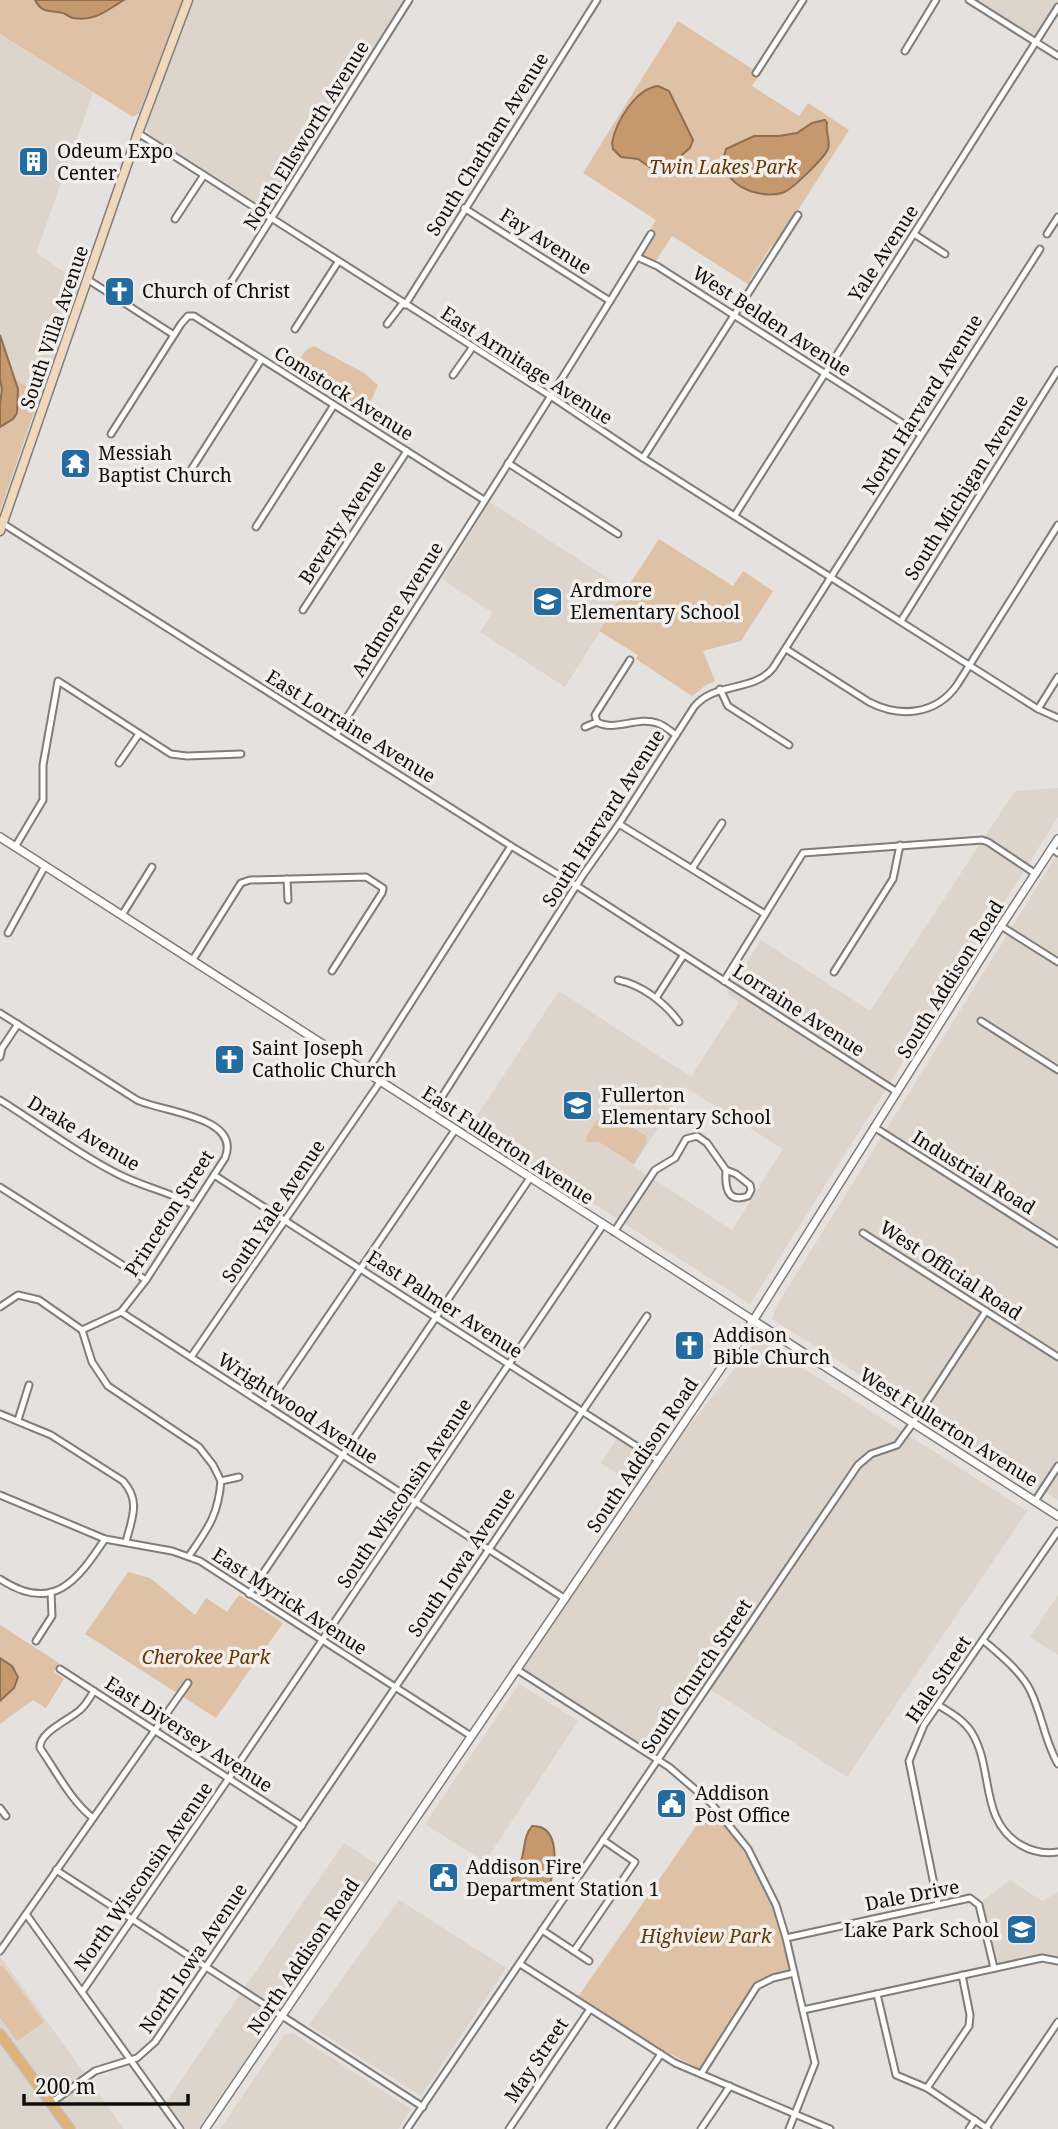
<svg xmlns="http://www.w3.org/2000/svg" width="1058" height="2129" font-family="'Noto Serif',serif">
<rect width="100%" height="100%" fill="#e4e1de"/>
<g fill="#ddd4cc" fill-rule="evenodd">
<path d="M191,0H407L272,213L150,135L146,129Z"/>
<path d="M973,0H1058V5L1036,40Z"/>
<path d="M0,34L93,93L36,253L84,285L45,399L15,380L0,335Z"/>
<path d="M490,502L626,590L565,687L480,632L493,613L442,579Z"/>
<path d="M1058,788V817L750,1304L471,1125L559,991L691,1077L739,1002L727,994L761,940L870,1011L1015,791ZM685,1087L783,1149L732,1230L633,1166Z"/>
<path d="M1058,853V1500L772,1319L776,1307Z"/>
<path d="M759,1340L1027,1511L847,1777L705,1686L657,1757L520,1668L661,1461L757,1341Z"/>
<path d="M619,1436L656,1460L637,1487L601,1463Z"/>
<path d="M1058,1595V1655L1030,1637Z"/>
<path d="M519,1684L578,1721L485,1862L425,1824Z"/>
<path d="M344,1843L378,1865L202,2129H181L164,2105Z"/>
<path d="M1010,1880L1042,1901L1058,1892V1959L1042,1957L995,1966L980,1903Z"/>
<path d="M399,1900L506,1968L421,2096L309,2025Z"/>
<path d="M0,1956L124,2129H71L0,2033Z"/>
<path d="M293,2033L411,2109L398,2129H220L284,2035Z"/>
<path d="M0,2038L67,2129H0Z"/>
</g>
<g fill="#dfc1a6">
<path d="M0,0H183L139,113L133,117L0,34Z"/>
<path d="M678,21L760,74L752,86L799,116L808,103L849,130L774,248L771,246L750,280L753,282L751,286L672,236L655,262L636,254L656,220L583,173Z"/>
<path d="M314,346L364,373L378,385L372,399L365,409L356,407L297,368C298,360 305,348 314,346Z"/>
<path d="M0,370L40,395L0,511Z"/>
<path d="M659,539L733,586L743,571L773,591L741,641L703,651L715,681L706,685L692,696L636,659L638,655L599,631Z"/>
<path d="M609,1112L646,1136L647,1142L634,1164L599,1142H587L586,1137L597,1120L602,1123Z"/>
<path d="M128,1572L150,1578L195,1615L206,1598L227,1612L239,1595L283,1623L216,1718L85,1634Z"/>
<path d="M0,1625L59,1663L54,1672L64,1679L46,1708L33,1700L0,1724Z"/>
<path d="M710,1806L757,1869L775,1910L791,1971L760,1981L751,1992L700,2069L663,2050L578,1997Z"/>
<path d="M0,1966H3L44,2022L17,2041L0,2018Z"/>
</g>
<g fill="#c5986e" stroke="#8e6f51" stroke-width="2">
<path d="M35,0H124C107,10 95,22 73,18C69,17 66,14 63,13C51,10 42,14 35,0Z"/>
<path d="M658,86L669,91L693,140L690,148L663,171L654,170L638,159L621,157L613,149L612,143C616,122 635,89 658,86Z"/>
<path d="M825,120L827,123C825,132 831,141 828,149C824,158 791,191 782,193C755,200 714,181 726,149L754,136H779L797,133L812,123Z"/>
<path d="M0,335L18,389L17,413L13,419L0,427V403L2,390L0,379Z"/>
<path d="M0,1658L12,1666L18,1677L14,1688L0,1701Z"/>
<path d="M532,1826C562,1825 556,1871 548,1889C542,1895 535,1898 527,1897C497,1892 518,1873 522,1858C525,1846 524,1836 532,1826Z"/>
</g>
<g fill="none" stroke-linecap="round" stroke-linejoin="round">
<defs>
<g id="minor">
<path d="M969,0L1058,56"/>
<path d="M905,51L936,0"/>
<path d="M756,73L803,0"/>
<path d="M138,133L552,397L643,458L1038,709L1058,718"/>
<path d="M464,208L610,301"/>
<path d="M175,219L204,175"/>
<path d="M914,234L945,254"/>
<path d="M1047,234L1058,217"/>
<path d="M637,257L657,266L921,435"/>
<path d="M87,279L174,335"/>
<path d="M228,287L409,0"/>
<path d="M405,305L597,0"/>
<path d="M387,324L403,303"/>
<path d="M295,329L338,262"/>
<path d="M453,375L472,348"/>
<path d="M111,434L181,324L188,316H194L484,500"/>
<path d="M643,458L798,215"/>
<path d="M508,463L618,534"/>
<path d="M184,481L261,360"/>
<path d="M735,515L1058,7"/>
<path d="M2,523L511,846L577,886L897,1092"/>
<path d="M256,527L334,405"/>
<path d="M303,610L407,451"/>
<path d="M901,621L1058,370"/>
<path d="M786,649L869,702C900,718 936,715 957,685L1058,525"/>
<path d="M720,689L728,706L789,745"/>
<path d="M1038,709L1058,677"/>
<path d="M597,722C614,732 638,716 657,723C664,725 670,731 676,735"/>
<path d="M597,722L595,715L630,660"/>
<path d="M585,727L597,722"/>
<path d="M336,735C441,568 549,403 651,234"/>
<path d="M119,763L139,734"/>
<path d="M619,824L765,914"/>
<path d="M15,847L43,800V765L58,681L171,754L187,756L241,754"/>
<path d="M1052,849L1058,853"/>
<path d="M693,867L722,823"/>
<path d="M287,879L288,900"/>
<path d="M122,915L152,867"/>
<path d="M1001,926L1058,962"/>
<path d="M8,933L45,866"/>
<path d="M192,961L241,883L250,880L366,877L383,888L382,893L332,971"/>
<path d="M834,972L893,879L900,845"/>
<path d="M618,980C642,985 664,1002 679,1022"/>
<path d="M724,981L803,853L982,840L988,842L1036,874"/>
<path d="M656,998L683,956"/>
<path d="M0,1013L137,1100C161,1112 242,1116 225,1158L146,1280L121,1312L82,1330"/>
<path d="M981,1021L1058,1070"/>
<path d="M0,1057L2,1048L18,1024"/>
<path d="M366,1073L511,846"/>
<path d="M0,1100C37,1123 75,1152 114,1172C139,1186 168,1191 193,1205"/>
<path d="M431,1114L583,875L619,824L694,707C715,681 753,693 773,668L1040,249"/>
<path d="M874,1127L1058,1244"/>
<path d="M726,1170L736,1174L750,1185L751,1190L748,1196C726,1204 725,1185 726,1170Z"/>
<path d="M214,1175L658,1460"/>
<path d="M0,1187L146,1280"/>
<path d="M614,1232L655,1170L675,1158L686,1139L697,1136L707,1143L726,1170"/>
<path d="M863,1233L1058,1357"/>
<path d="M0,1307L18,1295L39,1300L82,1330L92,1362L108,1386L199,1447L213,1465L221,1481"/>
<path d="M121,1312L564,1598"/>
<path d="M191,1357L380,1082"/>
<path d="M267,1406L455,1130"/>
<path d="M0,1414L51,1435L123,1481C141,1501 132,1518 126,1542"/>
<path d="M18,1420L29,1385"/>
<path d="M0,1495L105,1539L172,1551L200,1561L471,1736"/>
<path d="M1035,1501L1058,1466"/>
<path d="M189,1556C208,1528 218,1516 221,1481L239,1477"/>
<path d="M0,1579C53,1614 77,1581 105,1539"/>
<path d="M249,1594L530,1178"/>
<path d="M983,1640C1000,1655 1022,1672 1031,1692C1042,1715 1045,1742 1058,1764"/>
<path d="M36,1641L52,1616L51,1592"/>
<path d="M60,1669L302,1826"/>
<path d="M516,1669L669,1767L711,1803L748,1849L776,1905L786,1938L815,2063L789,2129"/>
<path d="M938,1705C951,1713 964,1720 972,1733C994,1769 979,1821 1021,1845C1033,1852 1045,1854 1058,1852"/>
<path d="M0,1808L6,1816"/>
<path d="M93,1818C71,1801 56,1771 40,1748C39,1732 69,1720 80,1710C86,1705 90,1697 94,1691"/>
<path d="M56,1870L423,2107"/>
<path d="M938,1904L909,1761L924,1725L1058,1531"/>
<path d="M26,1914L180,2129"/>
<path d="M542,1930L589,1961"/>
<path d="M786,1938L970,1898L979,1905L994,1968"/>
<path d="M0,1951L188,1683"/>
<path d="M574,1951L635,1862L603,1840"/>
<path d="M520,1964L675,2063L830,2129"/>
<path d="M82,1992L229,1778L603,1225"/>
<path d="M877,1994L896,2075L927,2088L988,2129"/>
<path d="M803,2010L1042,1958L1058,1961"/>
<path d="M701,2074L757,1986L773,1978L794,1973"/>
<path d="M927,2088L969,2026L970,2015L962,1975"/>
<path d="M51,2103L95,2071L137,2058L155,2042L647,1316"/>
<path d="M986,2128L1058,2022"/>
<path d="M407,2129L858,1465L871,1454L897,1445L913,1423L986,1311"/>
<path d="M509,2129L590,2009"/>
<path d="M610,2129L661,2054"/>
<path d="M701,2129L730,2086"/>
<path d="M969,2129L975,2120"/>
</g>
<g id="tertiary">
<path d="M0,837L1058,1516"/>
<path d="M205,2129L753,1321L1001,926L1058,839"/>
</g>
<path id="secondary" d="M0,531L138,133L188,0"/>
<path id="primary" d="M0,2034L70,2129"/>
</defs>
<use href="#minor" stroke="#7f7d7a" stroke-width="9"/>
<use href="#tertiary" stroke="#7f7d7a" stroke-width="10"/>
<use href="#secondary" stroke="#7f7d7a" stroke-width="11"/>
<use href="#primary" stroke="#c1c0c0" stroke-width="12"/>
<use href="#minor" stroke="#fff" stroke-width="5"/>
<use href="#tertiary" stroke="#fff" stroke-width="7"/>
<use href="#secondary" stroke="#f0d8bc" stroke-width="8"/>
<use href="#primary" stroke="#e0b279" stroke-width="9"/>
</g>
<defs>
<symbol id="building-square" viewBox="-11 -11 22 22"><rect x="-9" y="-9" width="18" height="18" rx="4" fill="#246ca0" stroke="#f1eeeb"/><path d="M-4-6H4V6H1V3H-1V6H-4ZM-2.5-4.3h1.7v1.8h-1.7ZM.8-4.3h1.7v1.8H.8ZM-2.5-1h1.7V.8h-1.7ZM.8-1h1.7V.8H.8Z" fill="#fff"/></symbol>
<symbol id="church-square" viewBox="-11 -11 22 22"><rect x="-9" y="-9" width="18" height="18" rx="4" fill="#246ca0" stroke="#f1eeeb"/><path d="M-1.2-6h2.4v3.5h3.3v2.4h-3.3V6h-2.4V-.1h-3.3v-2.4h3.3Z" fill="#fff"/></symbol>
<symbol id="temple-square" viewBox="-11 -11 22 22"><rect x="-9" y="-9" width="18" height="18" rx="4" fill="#246ca0" stroke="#f1eeeb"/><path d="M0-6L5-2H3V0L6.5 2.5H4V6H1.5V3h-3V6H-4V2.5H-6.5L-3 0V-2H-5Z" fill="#fff"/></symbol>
<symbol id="school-square" viewBox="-11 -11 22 22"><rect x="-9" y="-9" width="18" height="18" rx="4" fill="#246ca0" stroke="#f1eeeb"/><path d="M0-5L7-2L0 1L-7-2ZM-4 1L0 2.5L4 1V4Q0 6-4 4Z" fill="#fff"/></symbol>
<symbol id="civic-square" viewBox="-11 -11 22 22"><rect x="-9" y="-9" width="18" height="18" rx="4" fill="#246ca0" stroke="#f1eeeb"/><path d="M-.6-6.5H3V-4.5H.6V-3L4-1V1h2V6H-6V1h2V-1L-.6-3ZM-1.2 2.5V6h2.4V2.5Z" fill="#fff"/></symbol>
</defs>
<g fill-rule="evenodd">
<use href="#building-square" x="16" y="144" width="35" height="35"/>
<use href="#church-square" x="102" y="274" width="35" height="35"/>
<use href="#temple-square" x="58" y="446" width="35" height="35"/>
<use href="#school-square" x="530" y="584" width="35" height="35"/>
<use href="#church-square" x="212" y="1042" width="35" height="35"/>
<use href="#school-square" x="560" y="1088" width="35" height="35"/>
<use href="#church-square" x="672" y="1328" width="35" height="35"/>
<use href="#civic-square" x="654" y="1786" width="35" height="35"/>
<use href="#civic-square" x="426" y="1860" width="35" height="35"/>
<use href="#school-square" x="1004" y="1912" width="35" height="35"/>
</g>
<g text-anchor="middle" stroke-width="7" stroke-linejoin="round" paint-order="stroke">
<g font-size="19" fill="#0f0e0d" stroke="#f1eeeb">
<text transform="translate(306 135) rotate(-58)" y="7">North Ellsworth Avenue</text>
<text transform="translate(487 144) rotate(-58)" y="7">South Chatham Avenue</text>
<text transform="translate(546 241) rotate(33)" y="7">Fay Avenue</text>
<text transform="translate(883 253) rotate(-57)" y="7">Yale Avenue</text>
<text transform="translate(772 321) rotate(33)" y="7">West Belden Avenue</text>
<text transform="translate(54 327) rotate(-71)" y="7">South Villa Avenue</text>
<text transform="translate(527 365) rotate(33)" y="7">East Armitage Avenue</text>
<text transform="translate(344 393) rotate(32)" y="7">Comstock Avenue</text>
<text transform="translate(922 404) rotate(-58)" y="7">North Harvard Avenue</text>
<text transform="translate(966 487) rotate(-58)" y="7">South Michigan Avenue</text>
<text transform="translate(342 522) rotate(-57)" y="7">Beverly Avenue</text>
<text transform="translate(397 609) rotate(-58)" y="7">Ardmore Avenue</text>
<text transform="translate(351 726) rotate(32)" y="7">East Lorraine Avenue</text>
<text transform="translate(603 818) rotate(-57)" y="7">South Harvard Avenue</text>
<text transform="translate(950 979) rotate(-58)" y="7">South Addison Road</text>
<text transform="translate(799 1010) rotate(33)" y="7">Lorraine Avenue</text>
<text transform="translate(84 1133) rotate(31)" y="7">Drake Avenue</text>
<text transform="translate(508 1145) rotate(33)" y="7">East Fullerton Avenue</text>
<text transform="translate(974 1172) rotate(32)" y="7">Industrial Road</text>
<text transform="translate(273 1211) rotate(-56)" y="7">South Yale Avenue</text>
<text transform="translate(169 1213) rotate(-57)" y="7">Princeton Street</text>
<text transform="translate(951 1270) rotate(33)" y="7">West Official Road</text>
<text transform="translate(445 1304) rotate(33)" y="7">East Palmer Avenue</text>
<text transform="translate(298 1408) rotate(33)" y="7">Wrightwood Avenue</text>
<text transform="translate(949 1427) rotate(32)" y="7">West Fullerton Avenue</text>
<text transform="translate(642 1455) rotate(-56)" y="7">South Addison Road</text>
<text transform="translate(404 1493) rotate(-56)" y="7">South Wisconsin Avenue</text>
<text transform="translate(461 1562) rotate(-56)" y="7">South Iowa Avenue</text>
<text transform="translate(290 1601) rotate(33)" y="7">East Myrick Avenue</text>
<text transform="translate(696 1676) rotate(-56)" y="7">South Church Street</text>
<text transform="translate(938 1679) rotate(-56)" y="7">Hale Street</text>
<text transform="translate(189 1734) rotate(33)" y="7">East Diversey Avenue</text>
<text transform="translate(143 1876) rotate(-55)" y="7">North Wisconsin Avenue</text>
<text transform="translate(912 1895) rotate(-11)" y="7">Dale Drive</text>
<text transform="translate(303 1956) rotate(-56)" y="7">North Addison Road</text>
<text transform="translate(193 1958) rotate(-56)" y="7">North Iowa Avenue</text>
<text transform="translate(536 2060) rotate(-56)" y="7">May Street</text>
</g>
<g font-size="19" fill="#0f0e0d" stroke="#f1eeeb" text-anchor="start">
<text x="57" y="158">Odeum Expo<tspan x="57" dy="22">Center</tspan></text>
<text x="142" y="298">Church of Christ</text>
<text x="98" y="460">Messiah<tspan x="98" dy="22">Baptist Church</tspan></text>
<text x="570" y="597">Ardmore<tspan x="570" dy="22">Elementary School</tspan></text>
<text x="252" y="1055">Saint Joseph<tspan x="252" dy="22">Catholic Church</tspan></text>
<text x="601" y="1102">Fullerton<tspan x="601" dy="22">Elementary School</tspan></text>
<text x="713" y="1342">Addison<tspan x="713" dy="22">Bible Church</tspan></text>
<text x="695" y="1800">Addison<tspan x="695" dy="22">Post Office</tspan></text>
<text x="466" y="1874">Addison Fire<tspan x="466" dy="22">Department Station 1</tspan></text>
<text x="999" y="1937" text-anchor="end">Lake Park School</text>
</g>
<g font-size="19" font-style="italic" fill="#613600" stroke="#f1eeeb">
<text x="723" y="174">Twin Lakes Park</text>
<text x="206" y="1664">Cherokee Park</text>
<text x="706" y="1943">Highview Park</text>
</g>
</g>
<path d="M24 2094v10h164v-10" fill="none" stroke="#0f0e0d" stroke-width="3.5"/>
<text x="35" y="2094" font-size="21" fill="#0f0e0d" stroke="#f1eeeb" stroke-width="5" paint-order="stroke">200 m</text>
</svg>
